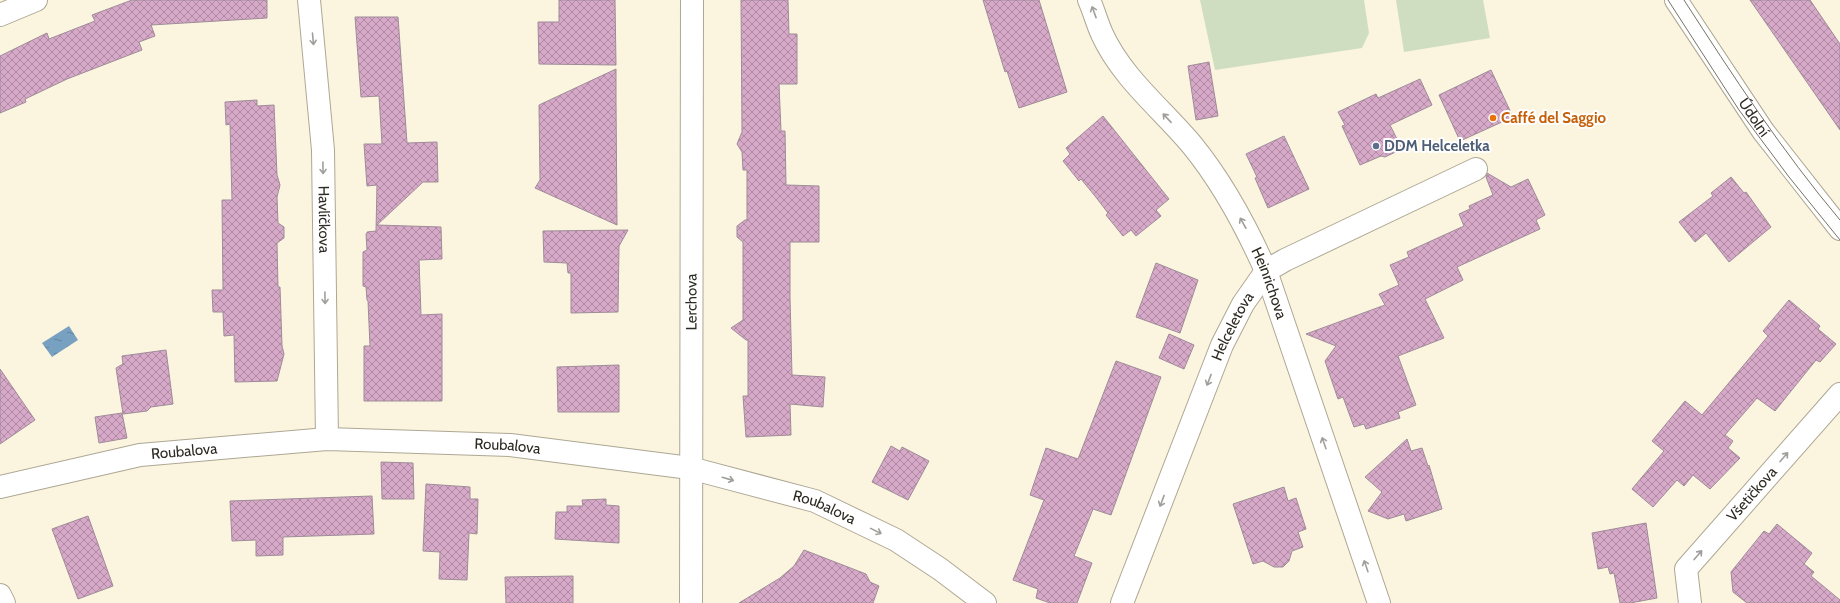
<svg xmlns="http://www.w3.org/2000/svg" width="1840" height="603" font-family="Cabin,sans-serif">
<defs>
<pattern id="water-ripples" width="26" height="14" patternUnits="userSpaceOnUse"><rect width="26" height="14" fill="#77a0c1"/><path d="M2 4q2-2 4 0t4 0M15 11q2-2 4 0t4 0" fill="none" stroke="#62839c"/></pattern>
<pattern id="building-cross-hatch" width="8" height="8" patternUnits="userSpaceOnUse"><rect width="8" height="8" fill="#d7a9c8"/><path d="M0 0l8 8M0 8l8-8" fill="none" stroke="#af8aa2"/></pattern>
</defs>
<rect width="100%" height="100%" fill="#fbf4df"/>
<g fill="#cfdec1">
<path d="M1200,0H1364L1369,33L1362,48L1215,70Z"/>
<path d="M1396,0H1483L1490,38L1404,52Z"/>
</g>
<path fill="url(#water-ripples)" d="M69,326L78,340L52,357L42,343Z"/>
<g fill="url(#building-cross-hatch)" stroke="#9e8c98">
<path d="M132,0H267V18L151,25L155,36L139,42L142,50L67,79L25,99L26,102L0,113V56L47,33L49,39L95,21L92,15Z"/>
<path d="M559,0H615L616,65L539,64L538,22H559Z"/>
<path d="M741,0H788L789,34H797V84H779L781,131H785L786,185L819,186V242H790V298L792,375L825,377L823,407L790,404L791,435L746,437L743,396H748V340H746L731,328L743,320V242L737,237V226L745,220H747V170H743L742,152L737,144L742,132Z"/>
<path d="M983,0H1039L1067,92L1019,108L1007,71L1005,72Z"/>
<path d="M1750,0H1810L1840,44V130Z"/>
<path d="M355,17H398L407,143L437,142L438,182H423L377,225L441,227L442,259L419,260L421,315L442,314V401H364V346H370L368,301L367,300L366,287L363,286V252L367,250L366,234H367V232L376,231L377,185L367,186L364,144H382L379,96L361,97Z"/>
<path d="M1209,62L1218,116L1196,120L1188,66Z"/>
<path d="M616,69V101L617,225L535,188L540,180L539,105Z"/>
<path d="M1491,70L1513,117L1460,141L1439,95Z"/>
<path d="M1420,79L1432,105L1390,125L1402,149L1385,157L1381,156L1360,165L1342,126L1345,125L1338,112L1376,94L1378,98Z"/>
<path d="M257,100V106L274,105L277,175L280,185L277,197L278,223L284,227V238L277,243L278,287H280L282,346L284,354L277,381L235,382L234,335L224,336L223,312H213L212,290H223L222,200H232L230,124L226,125L225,102Z"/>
<path d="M1103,116L1169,199L1156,210L1161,216L1136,236L1131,230L1123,236L1106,215L1108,213L1095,196L1081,179L1079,181L1063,161L1070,154L1066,148Z"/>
<path d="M1284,136L1309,189L1268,208L1255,178L1257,177L1246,154Z"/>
<path d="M1487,173L1511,187L1528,179L1545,215L1536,220L1540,229L1457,267L1463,280L1425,299L1444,338L1398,356L1416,405L1398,412L1400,418L1366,429L1364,424L1354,427L1343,397L1338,399L1325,361L1336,346L1306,334L1385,305L1379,294L1399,285L1390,265L1409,257L1407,252L1464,226L1459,214L1470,209L1469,206L1493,195L1486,177Z"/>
<path d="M1731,177L1744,193L1746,192L1771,227L1729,262L1706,233L1695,242L1679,222L1713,196L1711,193Z"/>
<path d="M628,230L619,246L618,312L571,313V273H568L567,263L544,262L543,231Z"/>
<path d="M1156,263L1198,280L1180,333L1136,317Z"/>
<path d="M1789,300L1820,326L1818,329L1836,344L1820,362L1816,360L1775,411L1757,398L1725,435L1733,441L1728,448L1740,458L1710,489L1693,475L1684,486L1677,480L1653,507L1632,489L1664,451L1652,441L1685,401L1702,415L1768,336L1763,331Z"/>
<path d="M1169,334L1194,345L1184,369L1159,358Z"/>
<path d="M166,350L173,404L151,407L147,411L123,414L116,368L123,364L122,356Z"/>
<path d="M1116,361L1161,377L1111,515L1093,509L1074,556L1092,563L1077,603H1050L1036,598L1038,589L1013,580L1044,500L1030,495L1046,448L1078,459Z"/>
<path d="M619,365V412H558L557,367Z"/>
<path d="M0,369L35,420L0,444Z"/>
<path d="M122,413L127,438L99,443L95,417Z"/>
<path d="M1407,439L1411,451L1422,448L1428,466L1429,465L1442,509L1406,521L1404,514L1388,519L1368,511L1382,492L1365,477Z"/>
<path d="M891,446L900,451L902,447L929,461L908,500L872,482Z"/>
<path d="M381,462L413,463L414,499H382Z"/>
<path d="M426,484L470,487V499H478L477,534L469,533L467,580L439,579L440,552L423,551Z"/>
<path d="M1284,487L1288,501L1296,498L1306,529L1298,532L1303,547L1292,551L1289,561L1283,567H1274L1263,561L1253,564L1233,504Z"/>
<path d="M372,496L374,534L283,537V555L256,556V540L232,541L230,501Z"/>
<path d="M606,499V505L619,506V543L555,539L556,512H567V506H583L582,500Z"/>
<path d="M88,516L113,586L78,599L52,529Z"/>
<path d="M1646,523L1657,598L1630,603H1620L1614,573L1610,574L1608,567L1598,569L1592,533Z"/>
<path d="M1777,524L1812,553L1804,564L1814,572L1811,576L1840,600V603H1747L1733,592L1731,572L1764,531L1769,534Z"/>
<path d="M804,550L866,574L870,582L879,586L873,603H739L780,578L794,566Z"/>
<path d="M573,576V603H506L505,577Z"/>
</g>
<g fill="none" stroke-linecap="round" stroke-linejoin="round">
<defs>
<g id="street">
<path id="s1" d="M309,0L323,150L327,439"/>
<path id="s2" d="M1089,0C1094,11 1097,23 1102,34C1122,78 1162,109 1192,145C1223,183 1246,226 1266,271L1379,603"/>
<path d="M0,15L36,0"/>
<path id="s3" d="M0,487L140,455L327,439L510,445L690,468L815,501L896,540L940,569L985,603"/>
<path d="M0,595L4,603"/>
<path id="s4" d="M691,603L692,0"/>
<path id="s5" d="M1122,603L1222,345L1243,304L1266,271L1285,260L1476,169"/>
<path id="s6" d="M1690,603L1686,569L1840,394"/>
</g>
<g id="secondary">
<path id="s7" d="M1676,0L1763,131L1840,229"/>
</g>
</defs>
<use href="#street" stroke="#ada794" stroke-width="24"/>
<use href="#secondary" stroke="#ada794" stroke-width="24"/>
<use href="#street" stroke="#fff" stroke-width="22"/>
<use href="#secondary" stroke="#fff" stroke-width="22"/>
<g stroke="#777266" stroke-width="1">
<path d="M1668,0L1739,110L1789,177L1840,240"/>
<path d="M1684,0C1733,76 1782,151 1840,220"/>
</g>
</g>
<defs><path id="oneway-shaft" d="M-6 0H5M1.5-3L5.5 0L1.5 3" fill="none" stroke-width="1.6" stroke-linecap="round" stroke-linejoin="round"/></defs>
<g stroke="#a09f9c">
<use href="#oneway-shaft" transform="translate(1094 12) rotate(-110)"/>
<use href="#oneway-shaft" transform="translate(313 39) rotate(85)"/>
<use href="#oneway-shaft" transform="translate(1167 118) rotate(-133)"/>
<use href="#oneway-shaft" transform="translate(323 168) rotate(89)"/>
<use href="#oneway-shaft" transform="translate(1243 223) rotate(-119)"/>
<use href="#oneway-shaft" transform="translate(325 298) rotate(89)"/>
<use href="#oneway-shaft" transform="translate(1209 380) rotate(111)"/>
<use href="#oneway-shaft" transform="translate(1324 443) rotate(-109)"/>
<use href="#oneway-shaft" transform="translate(1784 457) rotate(-49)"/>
<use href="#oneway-shaft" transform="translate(728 479) rotate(16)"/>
<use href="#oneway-shaft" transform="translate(1162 501) rotate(111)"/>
<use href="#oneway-shaft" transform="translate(876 531) rotate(26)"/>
<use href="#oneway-shaft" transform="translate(1698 555) rotate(-49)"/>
<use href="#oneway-shaft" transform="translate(1366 566) rotate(-109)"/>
</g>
<circle fill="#e8710a" stroke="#fff" stroke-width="1.5" cx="1493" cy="118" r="4"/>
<circle fill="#5c6f8a" stroke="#fff" stroke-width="1.5" cx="1376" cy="146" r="4"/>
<g text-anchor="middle" stroke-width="4" stroke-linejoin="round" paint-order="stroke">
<g font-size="15" font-weight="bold" fill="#c56008" stroke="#fff" text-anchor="start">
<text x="1501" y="123">Caffé del Saggio</text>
</g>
<g font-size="15" fill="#2d2a23" stroke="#fff">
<text dy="5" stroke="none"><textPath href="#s7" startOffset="141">Údolní</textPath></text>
<text dy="5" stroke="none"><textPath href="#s1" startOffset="220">Havlíčkova</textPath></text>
<text dy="5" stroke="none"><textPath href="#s2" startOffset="339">Heinrichova</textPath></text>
<text dy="5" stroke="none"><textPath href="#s4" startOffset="301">Lerchova</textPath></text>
<text dy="5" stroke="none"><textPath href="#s5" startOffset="298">Helceletova</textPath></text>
<text dy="5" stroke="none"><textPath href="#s3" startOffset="512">Roubalova</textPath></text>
<text dy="5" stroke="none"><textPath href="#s3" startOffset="188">Roubalova</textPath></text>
<text dy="5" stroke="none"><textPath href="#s6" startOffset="134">Všetičkova</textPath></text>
<text dy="5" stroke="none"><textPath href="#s3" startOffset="836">Roubalova</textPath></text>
</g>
<g font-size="15" font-weight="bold" fill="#4e5e75" stroke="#fff" text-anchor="start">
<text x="1384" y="151">DDM Helceletka</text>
</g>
</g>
</svg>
